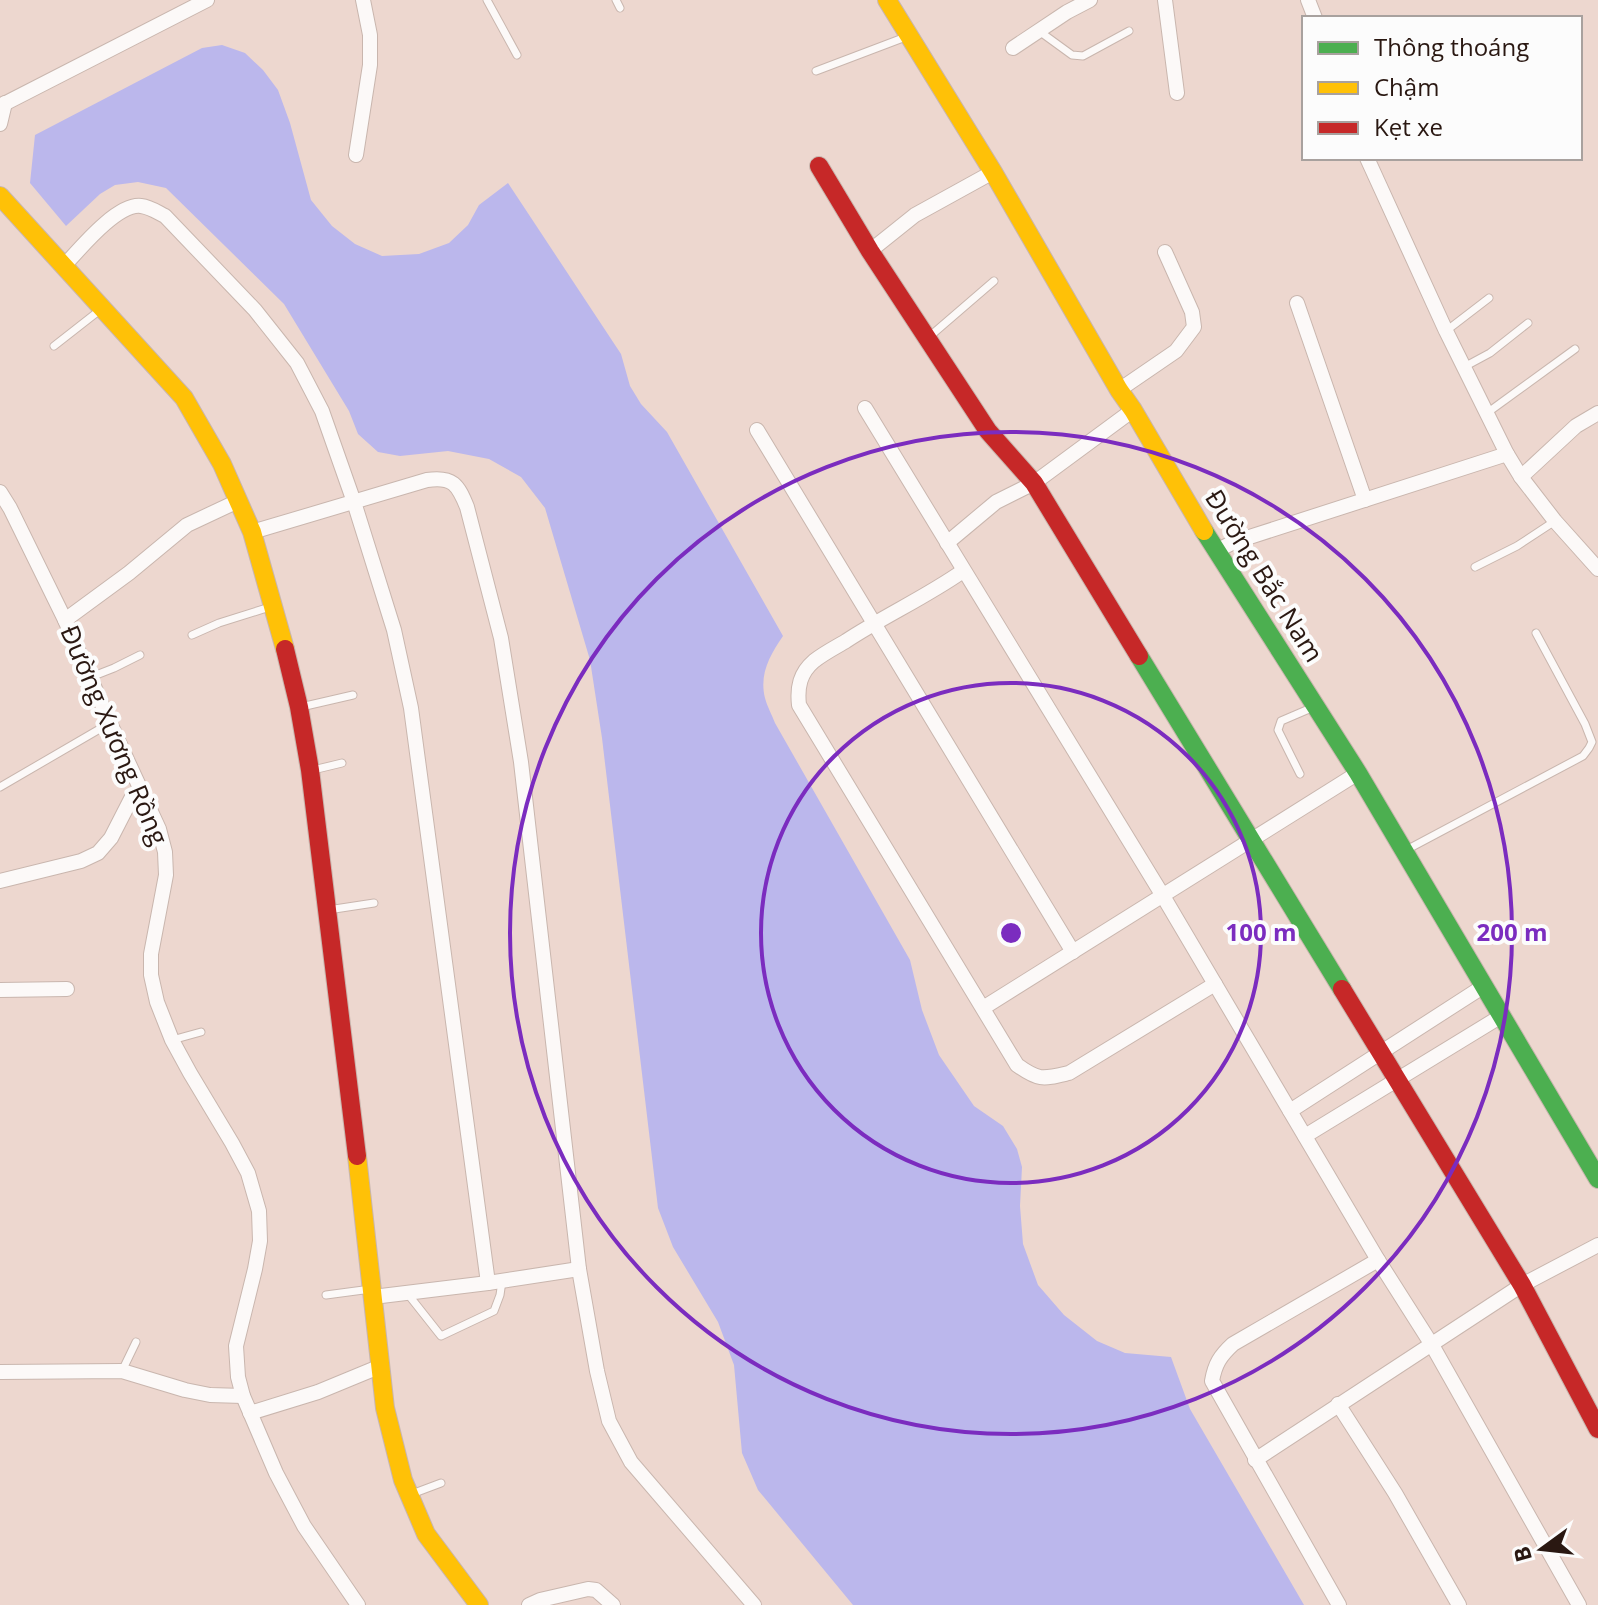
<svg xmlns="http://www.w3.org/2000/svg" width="1598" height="1605" font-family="'Open Sans',sans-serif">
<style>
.water{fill:#bbb7ec}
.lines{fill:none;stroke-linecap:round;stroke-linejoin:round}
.lane-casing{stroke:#c9b6ae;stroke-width:9}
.street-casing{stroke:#c9b6ae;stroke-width:16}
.fast-casing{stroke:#c9b6ae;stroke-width:20}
.slow-casing{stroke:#c9b6ae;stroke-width:20}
.jam-casing{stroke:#c9b6ae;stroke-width:20}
.lane{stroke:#fcf9f8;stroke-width:7}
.street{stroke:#fcf9f8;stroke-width:14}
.fast{stroke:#4caf50;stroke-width:18}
.slow{stroke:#ffc107;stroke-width:18}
.jam{stroke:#c62828;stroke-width:18}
.ring{fill:none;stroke:#7b2cbf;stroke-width:4}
.labels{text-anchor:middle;stroke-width:8;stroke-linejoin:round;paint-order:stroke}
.street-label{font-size:26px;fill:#2a1812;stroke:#fcfcfc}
.centre{fill:#7b2cbf;stroke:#fcfcfc;stroke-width:4}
.ring-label{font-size:24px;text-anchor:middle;font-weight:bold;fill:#7b2cbf;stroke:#fcfcfc;stroke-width:8;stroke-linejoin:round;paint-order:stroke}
</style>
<rect width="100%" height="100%" fill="#edd7cf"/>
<path class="water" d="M222 45 245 53 263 70 278 90 290 123 311 200 332 226 355 244 382 256 419 254 449 243 468 225 479 205 508 183 621 354 630 386 641 404 667 432 783 636C770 655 759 674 765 698 767 706 772 715 775 723L910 960 922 1010 939 1055 974 1106 1003 1126 1017 1149 1022 1167 1020 1206 1023 1244 1038 1285 1064 1315 1097 1341 1125 1353 1171 1357 1190 1409 1304 1605H853L758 1490 742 1453 734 1365 718 1322 673 1247 658 1208 602 738 590 660 545 508 521 477 489 459 448 451 400 456 378 452 358 434 349 411 284 304 166 188 138 182 115 185 100 194 66 226 30 183 35 135 202 48Z"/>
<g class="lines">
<g class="lane-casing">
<g id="lane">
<path d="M487 0 517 55"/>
<path d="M616 0 620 8"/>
<path d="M1039 31 1072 55 1083 56 1129 31"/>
<path d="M816 71 903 38"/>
<path d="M1446 331 1489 298"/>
<path d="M929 337 994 281"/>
<path d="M54 346 100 310"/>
<path d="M1464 367 1490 353 1528 323"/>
<path d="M1487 413 1575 349"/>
<path d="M1475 567 1517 546 1555 521"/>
<path d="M192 635 219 623 273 606"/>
<path d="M91 677 114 668 140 655"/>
<path d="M301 707 353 695"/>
<path d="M313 770 342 763"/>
<path d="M1300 774 1278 730 1281 721 1309 709"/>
<path d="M0 787 110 723"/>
<path d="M1410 848 1583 756 1589 748 1592 742 1585 724 1536 633"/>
<path d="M328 910 374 903"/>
<path d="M172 1040 201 1032"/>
<path d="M407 1293 441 1336 494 1311 500 1295 502 1281"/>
<path d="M326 1295 371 1289"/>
<path d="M122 1371 136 1342"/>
<path d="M409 1495 441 1483"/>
</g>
</g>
<g class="street-casing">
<g id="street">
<path d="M1165 0 1177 93"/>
<path d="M1308 0 1315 18"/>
<path d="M1013 48 1067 12 1090 0"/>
<path d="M0 106 207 0"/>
<path d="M0 124 5 103"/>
<path d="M356 155 370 65V35L363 0"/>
<path d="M1367 158 1446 331 1507 454 1521 477 1555 521 1598 569"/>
<path d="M870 251 915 215 993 172"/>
<path d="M63 267C79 250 117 203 141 206 150 207 157 212 165 216L255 310 297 363 322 411 354 502 394 630 411 708 488 1283"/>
<path d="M1297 303 1365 500"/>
<path d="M1119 390 1176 351 1194 327 1192 312 1165 252"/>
<path d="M865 408 1163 896 1378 1260 1432 1345 1579 1605"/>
<path d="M757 430 1073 952"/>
<path d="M1521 477 1576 426 1598 413"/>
<path d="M0 492 10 508 65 620 110 723 159 829 165 852 166 875 151 954V975L157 1002 172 1040 190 1073 232 1143 248 1173 259 1211 260 1241 255 1269 236 1346 238 1377 243 1396 276 1473 304 1526 358 1605"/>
<path d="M252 532 427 480C453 476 458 485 467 507L501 638 521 762 579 1269 597 1371 609 1421 631 1462 754 1605"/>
<path d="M947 543 996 502 1034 483 1133 410"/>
<path d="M1216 551 1234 542 1507 454"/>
<path d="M963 571C926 597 884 616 846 641 836 647 824 653 814 661 800 673 797 687 799 705L1017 1065C1039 1081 1043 1079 1069 1073L1215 984"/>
<path d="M65 620 129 573 187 525 238 501"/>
<path d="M0 881 81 861 98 853 111 838 131 799 141 790"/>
<path d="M0 990 67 989"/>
<path d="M983 1008 1358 773"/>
<path d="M1290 1111 1484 986"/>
<path d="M1305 1136 1503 1015"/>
<path d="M373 1297 488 1283 579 1269"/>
<path d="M0 1372 122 1371 185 1390 210 1395 243 1396"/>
<path d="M1338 1404 1395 1493 1459 1605"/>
<path d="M250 1413 318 1392 381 1366"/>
<path d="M1255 1460 1522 1285 1598 1245"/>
<path d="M529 1605 540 1600 588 1589 596 1590 613 1605"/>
<path d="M1339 1605 1212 1381C1215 1364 1220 1356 1233 1344L1378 1260"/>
</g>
</g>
<g class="fast-casing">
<g id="fast">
<path d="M1204 531 1358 773 1598 1179"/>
<path d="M1139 656 1342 989"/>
</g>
</g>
<g class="slow-casing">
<g id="slow">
<path d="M887 0 993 172 1119 390 1133 410 1204 531"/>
<path d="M0 196 184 398 222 464 252 532 285 649"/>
<path d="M357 1156 385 1408 403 1480 426 1534 479 1605"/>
</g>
</g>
<g class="jam-casing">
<g id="jam">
<path d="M819 166 870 251 988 431 1034 483 1139 656"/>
<path d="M285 649 299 707 310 770 357 1156"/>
<path d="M1342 989 1522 1285 1598 1429"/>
</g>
</g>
<use href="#lane" class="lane"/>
<use href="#street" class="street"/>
<use href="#fast" class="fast"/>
<use href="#slow" class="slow"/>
<use href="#jam" class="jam"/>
</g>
<g class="ring">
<circle cx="1011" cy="933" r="250"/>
<circle cx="1011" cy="933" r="501"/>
</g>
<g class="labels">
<g class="street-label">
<text transform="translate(1264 576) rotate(58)" y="9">Đường Bắc Nam</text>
<text transform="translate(114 735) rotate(67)" y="9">Đường Xương Rồng</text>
</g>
</g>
<circle cx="1011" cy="933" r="12" class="centre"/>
<g class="ring-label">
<text x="1261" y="941">100 m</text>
<text x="1512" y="941">200 m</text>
</g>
<rect x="1302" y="16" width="280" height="144" fill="#fcfcfc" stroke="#a8a19e" stroke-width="2"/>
<rect x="1318" y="42" width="40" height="12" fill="#4caf50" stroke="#a8a19e" stroke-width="2"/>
<text x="1374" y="56" font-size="24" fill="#2a1812">Thông thoáng</text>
<rect x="1318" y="82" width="40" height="12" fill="#ffc107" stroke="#a8a19e" stroke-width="2"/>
<text x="1374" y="96" font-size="24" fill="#2a1812">Chậm</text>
<rect x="1318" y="122" width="40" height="12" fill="#c62828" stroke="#a8a19e" stroke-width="2"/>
<text x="1374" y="136" font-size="24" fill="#2a1812">Kẹt xe</text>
<g transform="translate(1542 1549) rotate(255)" stroke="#fcfcfc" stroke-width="6" paint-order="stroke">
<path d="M0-6L14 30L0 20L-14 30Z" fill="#2a1812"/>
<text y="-12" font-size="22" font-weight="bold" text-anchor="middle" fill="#2a1812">B</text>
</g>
</svg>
